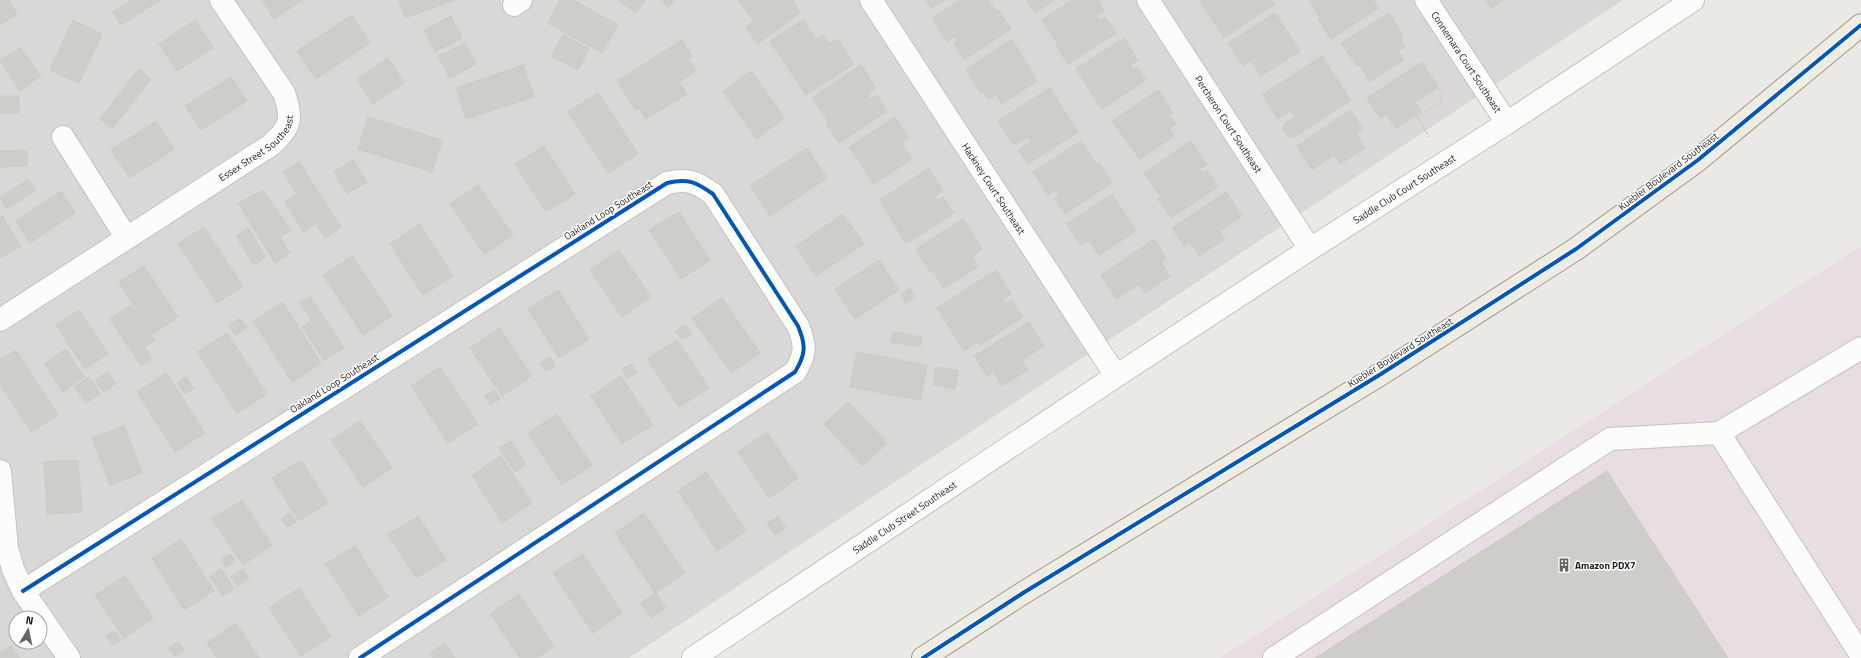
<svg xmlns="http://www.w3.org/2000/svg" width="1861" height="658" font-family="'Titillium Web',sans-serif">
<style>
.residential{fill:#d9d8d6;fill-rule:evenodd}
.industrial{fill:#e8dde3}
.building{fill:#cecdca;stroke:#cdcac6}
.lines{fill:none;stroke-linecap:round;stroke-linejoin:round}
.minor-casing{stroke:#c3c2c1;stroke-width:24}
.major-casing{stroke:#9f9883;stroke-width:24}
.path{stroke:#d5c8c5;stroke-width:2.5;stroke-dasharray:2 2;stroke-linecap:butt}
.minor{stroke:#fcfcfb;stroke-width:22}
.major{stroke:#efece4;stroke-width:22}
.cycleway-casing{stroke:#fff;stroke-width:6}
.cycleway{stroke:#0057b8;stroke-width:4}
.labels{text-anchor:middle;stroke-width:3;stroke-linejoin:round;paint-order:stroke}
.street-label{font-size:10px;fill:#1c1c1c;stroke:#fff}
.poi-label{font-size:10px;font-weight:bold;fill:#1c1c1c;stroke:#fff;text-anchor:start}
</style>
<rect width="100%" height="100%" fill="#eae9e5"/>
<path class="residential" d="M0 0H1623L629 658H0ZM16 618H40V642H16Z"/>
<path class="industrial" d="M1861 246V658H1220Z"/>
<g class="building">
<path d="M0 0H8L17 14 0 25Z"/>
<path d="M131 0H160L121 25 113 12Z"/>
<path d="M262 0H303L274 19Z"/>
<path d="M399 0H455L405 18Z"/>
<path d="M560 0H574L618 25 602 53 548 23Z"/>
<path d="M618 0H645L636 13Z"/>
<path d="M660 0H675L669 7Z"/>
<path d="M738 0H796L793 2 801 12 758 44 746 28 754 21Z"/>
<path d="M926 0H944L931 8Z"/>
<path d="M960 0H988L996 11 998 10 1011 29 964 60 954 44 958 41 955 36 947 42 932 18Z"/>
<path d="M1027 0H1055L1035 13Z"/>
<path d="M1072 0H1098L1104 11 1097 15 1100 21 1106 18 1116 33 1068 64 1056 46 1058 45 1042 20Z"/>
<path d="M1199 0H1272L1275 4 1224 38Z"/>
<path d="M1309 0H1373L1379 8 1331 39 1318 19 1320 18Z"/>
<path d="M1485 0H1503L1491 8Z"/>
<path d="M1275 13 1300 51 1261 76 1251 61 1243 66 1228 43Z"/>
<path d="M1389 13 1403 35 1400 38 1405 46 1398 51 1404 59 1370 82 1359 65 1357 66 1341 43Z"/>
<path d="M352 15 370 43 316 79 297 51Z"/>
<path d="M451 16 462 38 435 52 424 30Z"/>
<path d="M73 20 102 34 79 83 50 70Z"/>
<path d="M195 20 213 48 177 71 159 44Z"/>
<path d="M803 20 816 40 823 35 829 44 838 39 854 64 806 95 770 41Z"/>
<path d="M563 35 589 49 578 70 551 56Z"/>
<path d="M1124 38 1138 60 1130 65 1133 70 1137 67 1146 80 1102 109 1076 69Z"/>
<path d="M1012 39 1037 81 1002 104 996 95 989 99 983 91 981 93 966 70Z"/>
<path d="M682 40 692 56 688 58 696 71 679 82 687 94 646 119 639 108 635 109 617 81Z"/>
<path d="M465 43 476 64 450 78 438 56Z"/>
<path d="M20 47 41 76 20 91 0 61Z"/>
<path d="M1322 56 1351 100 1294 137H1289L1283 129 1285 123 1295 117 1291 110 1278 119 1262 95Z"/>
<path d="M388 58 404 83 373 104 357 79Z"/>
<path d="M1422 62 1438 87 1415 102 1421 112 1396 128 1386 114 1380 118 1367 98Z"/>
<path d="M523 65 534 97 466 119 456 88Z"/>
<path d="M861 65 876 88 867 94 870 99 877 95 887 111 839 143 826 123 828 121 812 98Z"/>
<path d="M139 69 151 79 112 129 100 119Z"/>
<path d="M751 71 785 118 757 139 723 92Z"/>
<path d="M231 77 247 101 201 130 185 106Z"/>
<path d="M1050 88 1078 132 1028 164 1018 150 1031 142 1027 137 1014 145 998 121Z"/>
<path d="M1158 90 1173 113 1170 115 1176 124 1169 128 1174 136 1140 159 1112 121Z"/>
<path d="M598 93 638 154 608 173 568 112Z"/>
<rect x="0" y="96" width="19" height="17"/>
<path d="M1350 110 1363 129 1356 134 1365 148 1340 164 1334 155 1312 170 1297 146Z"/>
<path d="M368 117 442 140 432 172 358 149Z"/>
<path d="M895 117 909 138 901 143 912 159 874 184 849 147Z"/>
<path d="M156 121 174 149 130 178 111 150Z"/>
<path d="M1081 141 1097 165 1099 163 1112 183 1065 214 1055 199 1059 195 1056 190 1048 195 1033 172Z"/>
<path d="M1191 141 1207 165 1199 169 1202 173 1207 170 1218 187 1171 218 1158 199 1161 197 1144 173Z"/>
<path d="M544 146 575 194 546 212 515 164Z"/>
<path d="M807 148 827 178 770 216 750 186Z"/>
<path d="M27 150V166L0 167V151Z"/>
<path d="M353 160 367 182 347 194 334 172Z"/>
<path d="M299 162 341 227 325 238 316 223 304 232 285 202 297 194 283 172Z"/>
<path d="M929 168 943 191 935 196 938 200 943 197 954 213 906 244 880 200Z"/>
<path d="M28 179 36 190 7 209 0 198Z"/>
<path d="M478 185 513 235 484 254 450 204Z"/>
<path d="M263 190 291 231 280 237 290 253 275 263 238 203Z"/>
<path d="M61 191 75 213 30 243 16 221Z"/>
<path d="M1226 192 1242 216 1220 231 1225 239 1199 256 1190 242 1184 246 1172 228Z"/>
<path d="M1112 194 1136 231 1099 255 1089 240 1081 245 1067 224Z"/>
<path d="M679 212 710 260 681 279 649 230Z"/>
<path d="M843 214 864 244 816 276 796 246Z"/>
<path d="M2 216 21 246 1 258 0 218Z"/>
<path d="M963 219 982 249 972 256 978 267 944 288 933 271 931 273 916 249Z"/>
<path d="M420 224 453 276 423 295 390 244Z"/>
<path d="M204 227 243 286 217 303 178 244Z"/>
<path d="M248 228 266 257 254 265 236 236Z"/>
<path d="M1154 239 1166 258 1161 262 1170 276 1145 293 1138 284 1117 299 1101 275Z"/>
<path d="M619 250 651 297 622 317 590 270Z"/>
<path d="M352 256 392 316 363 335 323 275Z"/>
<path d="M879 260 899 290 855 319 835 289Z"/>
<path d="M144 266 178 317 153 334 119 282Z"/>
<path d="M996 270 1011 294 1002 299 1005 304 1011 300 1023 317 980 345 977 342 964 351 937 308Z"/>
<path d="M910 288 915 297 906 303 900 295Z"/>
<path d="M558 290 589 339 559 358 528 309Z"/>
<path d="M310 297 322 314 312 321 300 303Z"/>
<path d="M722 298 760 353 731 373 692 318Z"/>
<path d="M283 302 321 363 292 382 253 321Z"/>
<path d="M132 305 155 340 133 354 110 319Z"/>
<path d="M79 310 108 354 85 369 56 325Z"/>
<path d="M322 314 344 348 324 360 302 327Z"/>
<path d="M240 318 247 328 236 335 229 325Z"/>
<path d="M1029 322 1044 346 1022 360 1028 370 1002 386 993 372 987 376 974 356Z"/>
<path d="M685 324 692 334 682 340 676 331Z"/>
<path d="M500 328 532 376 502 396 470 348Z"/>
<path d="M893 332 922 337 920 347 891 342Z"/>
<path d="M227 333 267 394 237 413 197 352Z"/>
<path d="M677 340 709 388 679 407 647 359Z"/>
<path d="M145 348 152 358 141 366 134 355Z"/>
<path d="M66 349 84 377 63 392 44 364Z"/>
<path d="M16 350 58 415 31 432 0 384V360Z"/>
<path d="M857 352 927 365 920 400 850 387Z"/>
<path d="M550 357 555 366 546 372 540 363Z"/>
<path d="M631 364 637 373 627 378 622 369Z"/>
<path d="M440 367 478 424 448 443 411 386Z"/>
<path d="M936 367 958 371 955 389 933 385Z"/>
<path d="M107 372 116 384 104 392 95 381Z"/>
<path d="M166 373 205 433 175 452 137 392Z"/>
<path d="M621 376 653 425 622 444 591 396Z"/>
<path d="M89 377 100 394 86 403 75 387Z"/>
<path d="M186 377 194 388 185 394 177 382Z"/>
<path d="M494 390 500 399 490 405 485 396Z"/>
<path d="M848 402 887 443 863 466 824 424Z"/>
<path d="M557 414 592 465 562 485 528 433Z"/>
<path d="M360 421 392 468 363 487 331 440Z"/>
<path d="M124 426 142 473 110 485 92 438Z"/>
<path d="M767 432 798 478 769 498 738 452Z"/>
<path d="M511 441 526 464 515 472 499 448Z"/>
<path d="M501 456 532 503 502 523 472 475Z"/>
<path d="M78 460 82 512 47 514 44 462Z"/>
<path d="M301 460 328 503 299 521 272 478Z"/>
<path d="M1607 471 1728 658H1315Z"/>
<path d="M706 472 746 531 717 551 678 491Z"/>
<path d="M242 500 272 545 243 565 212 519Z"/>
<path d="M290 513 296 522 287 527 281 518Z"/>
<path d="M644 513 685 573 655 593 615 533Z"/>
<path d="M418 516 446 560 416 578 388 535Z"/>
<path d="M778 516 786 528 775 535 767 523Z"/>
<path d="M181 539 214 591 184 610 152 558Z"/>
<path d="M355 546 388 597 359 616 325 564Z"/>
<path d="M230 554 235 561 226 567 222 559Z"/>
<path d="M583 554 622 613 593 633 553 573Z"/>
<path d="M221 569 234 588 223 596 210 577Z"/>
<path d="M243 569 249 578 238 586 231 577Z"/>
<path d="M125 576 153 618 124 638 95 595Z"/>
<path d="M299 588 331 636 301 656 269 608Z"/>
<path d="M656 593 666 608 651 618 641 603Z"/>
<path d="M519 594 554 646 537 658H520L490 614Z"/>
<path d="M236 623 259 658H217L207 643Z"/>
<path d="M115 631 121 640 112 645 106 636Z"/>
<path d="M178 642 184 650 175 656 169 648Z"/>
<path d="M445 643 455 658H433L430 653Z"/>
<path d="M11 646 20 658H0V653Z"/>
</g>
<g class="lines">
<g class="minor-casing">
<g id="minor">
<path id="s1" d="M871 0 1116 376"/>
<path id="s2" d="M1148 0 1310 249"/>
<path id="s3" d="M1426 0 1507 123"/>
<path d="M514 5 521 0"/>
<path d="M63 137 126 237"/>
<path id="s4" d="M0 320 271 145C291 127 293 119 284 93L221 0"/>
<path d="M1719 433 1861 655"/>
<path d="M0 471 7 548 13 569 23 591 69 658"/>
<path d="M23 591 667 183C688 178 696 182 713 194L798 326C806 345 806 354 795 372L360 658"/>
<path id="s5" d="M693 658 1116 376 1310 249 1507 123 1693 0"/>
<path d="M1274 658 1610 439 1719 433 1861 348"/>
</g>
</g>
<g class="major-casing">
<path id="major" d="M923 658 1023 593 1381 374 1576 249 1698 160 1861 25"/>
</g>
<g class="path">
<path d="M1416 115 1429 137"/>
<path d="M1417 117 1441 102 1442 93 1438 87"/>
</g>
<use href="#minor" class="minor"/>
<use href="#major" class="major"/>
<g class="cycleway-casing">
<g id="cycleway">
<path d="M23 591 667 183C688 178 696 182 713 194L798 326C806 345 806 354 795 372L360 658"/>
<path d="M923 658 1023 593 1381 374 1576 249 1698 160 1861 25"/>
</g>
</g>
<use href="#cycleway" class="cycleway"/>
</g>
<defs>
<g id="building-bare" transform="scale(1.08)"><path d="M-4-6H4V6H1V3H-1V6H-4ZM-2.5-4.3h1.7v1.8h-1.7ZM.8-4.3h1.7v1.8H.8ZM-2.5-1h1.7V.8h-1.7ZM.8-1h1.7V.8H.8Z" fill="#646462" stroke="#fff" stroke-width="2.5" paint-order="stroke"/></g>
</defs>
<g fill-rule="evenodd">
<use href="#building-bare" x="1564" y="565"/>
</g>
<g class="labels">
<g class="street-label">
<text dy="4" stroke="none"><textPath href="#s3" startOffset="74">Connemara Court Southeast</textPath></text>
<text dy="4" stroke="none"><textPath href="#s2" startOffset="148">Percheron Court Southeast</textPath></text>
<text dy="4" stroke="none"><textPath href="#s4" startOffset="310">Essex Street Southeast</textPath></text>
<text transform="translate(1668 171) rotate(-37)" y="4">Kuebler Boulevard Southeast</text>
<text dy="4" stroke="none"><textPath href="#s1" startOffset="225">Hackney Court Southeast</textPath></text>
<text dy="4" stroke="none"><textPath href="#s5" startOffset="852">Saddle Club Court Southeast</textPath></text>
<text transform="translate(608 210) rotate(-32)" y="4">Oakland Loop Southeast</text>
<text transform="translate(1400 352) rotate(-32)" y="4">Kuebler Boulevard Southeast</text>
<text transform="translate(334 383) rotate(-32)" y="4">Oakland Loop Southeast</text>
<text dy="4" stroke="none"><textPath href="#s5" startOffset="254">Saddle Club Street Southeast</textPath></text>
</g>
<g class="poi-label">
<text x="1575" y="569">Amazon PDX7</text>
</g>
</g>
<g transform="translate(28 630) rotate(9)"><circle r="19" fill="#ffffff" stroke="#a4a4a4"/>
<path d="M0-3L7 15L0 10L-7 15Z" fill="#646462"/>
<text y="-6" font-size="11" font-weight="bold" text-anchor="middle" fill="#1c1c1c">N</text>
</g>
</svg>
